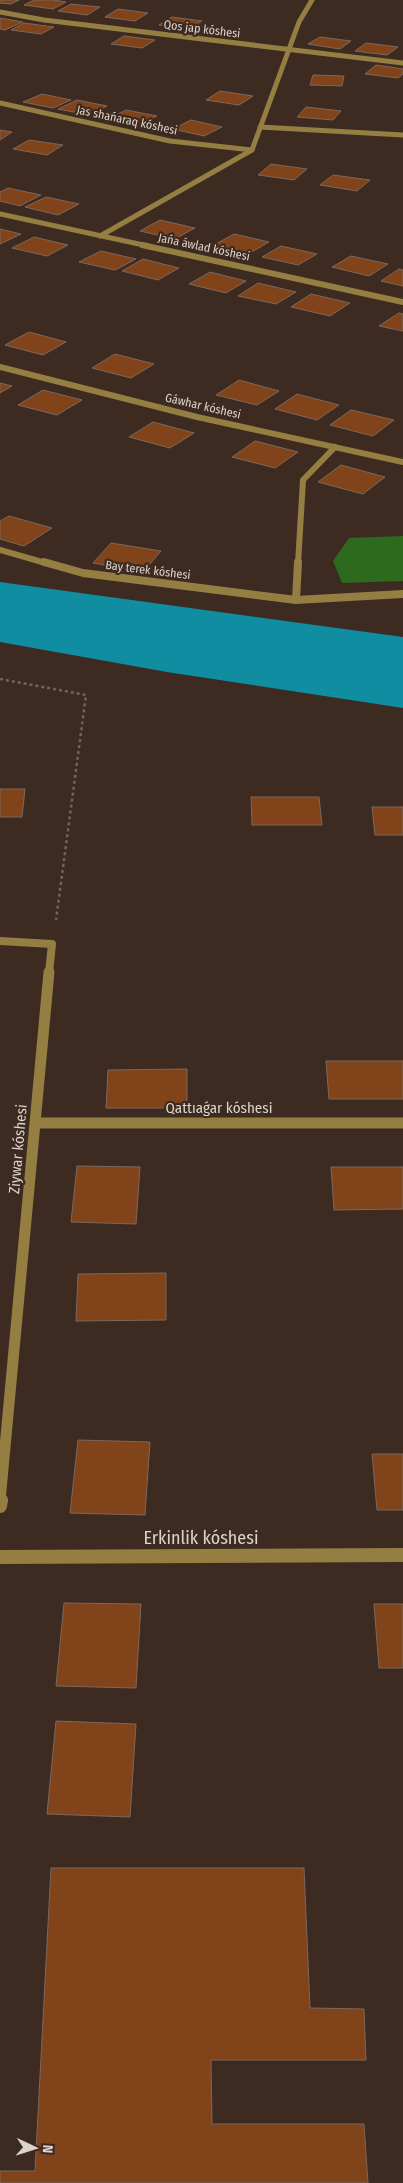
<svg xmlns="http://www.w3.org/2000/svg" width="403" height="2183" font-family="'Fira Sans Condensed',sans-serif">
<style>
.forest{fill:#2d6a1d}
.water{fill:#118da2}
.building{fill:#814319;stroke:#7c685d}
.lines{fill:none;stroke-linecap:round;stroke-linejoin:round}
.path{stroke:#73635a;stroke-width:2.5;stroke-dasharray:3 3;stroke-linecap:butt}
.lane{stroke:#947e42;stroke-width:8}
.street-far4{stroke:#947e42;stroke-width:5}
.street-far3{stroke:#947e42;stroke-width:6}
.street-far2{stroke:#947e42;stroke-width:8}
.street-far1{stroke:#947e42;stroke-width:11}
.street{stroke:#947e42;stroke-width:14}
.labels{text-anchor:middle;stroke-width:4.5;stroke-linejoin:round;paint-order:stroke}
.far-street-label{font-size:12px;fill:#ded3cc;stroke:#3d2b21}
.street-label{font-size:15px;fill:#ded3cc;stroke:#3d2b21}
.near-street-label{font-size:18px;fill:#ded3cc;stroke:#3d2b21}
</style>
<rect width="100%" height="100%" fill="#3d2b21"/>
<path class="forest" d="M403 536V581L342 583 333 561 349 538Z"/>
<path class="water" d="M0 582 403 637V708L167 672 0 642Z"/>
<g class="building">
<path d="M0 0H19L11 4 0 3Z"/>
<path d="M34 0H54L66 2 53 9 24 5Z"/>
<path d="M71 4 100 7 87 15 58 11Z"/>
<path d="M118 9 148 13 135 21 105 17Z"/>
<path d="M172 17 202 21 190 28 159 25Z"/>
<path d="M0 18 23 22 5 30 0 29Z"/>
<path d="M24 23 54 27 41 34 11 30Z"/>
<path d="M124 36 155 40 142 48 111 44Z"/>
<path d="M320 37 351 41 340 49 308 44Z"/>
<path d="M366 43 398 47 387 55 355 51Z"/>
<path d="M376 65 403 69V74L398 78 365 74Z"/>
<path d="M313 75 344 76 342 86 310 85Z"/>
<path d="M220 91 253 96 239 105 206 100Z"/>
<path d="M42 94 71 100 53 108 23 102Z"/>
<path d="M77 100 107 106 89 115 58 109Z"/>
<path d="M306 107 341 111 333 120 297 117Z"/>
<path d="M126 110 157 116 139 125 108 119Z"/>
<path d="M191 120 222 127 204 136 173 129Z"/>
<path d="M0 130 12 132 0 140Z"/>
<path d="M29 140 63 145 47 155 13 149Z"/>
<path d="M271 164 307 169 294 180 258 175Z"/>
<path d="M333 175 370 180 357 191 320 185Z"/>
<path d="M8 188 41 195 20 206 0 201V192Z"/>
<path d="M46 197 79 204 58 215 25 207Z"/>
<path d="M160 220 195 228 175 239 140 231Z"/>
<path d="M0 229 21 234 0 244Z"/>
<path d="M234 234 269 242 250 253 214 245Z"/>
<path d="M34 237 68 245 47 256 12 248Z"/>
<path d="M281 246 317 254 298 265 262 257Z"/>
<path d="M101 251 136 259 115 270 79 262Z"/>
<path d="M351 256 388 264 369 276 332 267Z"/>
<path d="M143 259 179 268 158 280 122 271Z"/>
<path d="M399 269 403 270V286L381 281Z"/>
<path d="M210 272 246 281 226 293 189 284Z"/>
<path d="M258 283 296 292 276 304 238 296Z"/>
<path d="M311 294 350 303 330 316 291 307Z"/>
<path d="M399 313 403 314V331L379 326Z"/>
<path d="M29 332 66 342 43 355 5 345Z"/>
<path d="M115 354 154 364 131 378 92 368Z"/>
<path d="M239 380 279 391 257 405 216 395Z"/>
<path d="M0 383 12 386 0 393Z"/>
<path d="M43 390 82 400 57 415 18 405Z"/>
<path d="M297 394 339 405 317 420 275 409Z"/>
<path d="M351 410 394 420 373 436 330 425Z"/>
<path d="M153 422 194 433 170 448 129 437Z"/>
<path d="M255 441 298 452 275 468 232 457Z"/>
<path d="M341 465 385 477 363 494 318 482Z"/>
<path d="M9 516 52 528 24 546 0 539V521Z"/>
<path d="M111 543 161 551 143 572 93 563Z"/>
<path d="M0 789H25L22 817H0Z"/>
<path d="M251 797H319L322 825H252Z"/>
<path d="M372 807H403V835H375Z"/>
<path d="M326 1061H403V1099H329Z"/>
<path d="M187 1069V1108H106L108 1070Z"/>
<path d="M77 1166 140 1167 136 1224 71 1222Z"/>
<path d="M331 1167H403V1209L334 1210Z"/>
<path d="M166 1273V1320L76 1321 78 1274Z"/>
<path d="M78 1440 150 1442 145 1515 70 1513Z"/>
<path d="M372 1454H403V1510H377Z"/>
<path d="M64 1603 141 1604 136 1688 56 1686Z"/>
<path d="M374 1604H403V1668H379Z"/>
<path d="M56 1721 136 1724 130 1817 47 1814Z"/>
<path d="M51 1868H304L310 2008 364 2009 366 2060H211L212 2124H364L368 2183H0V2171H35Z"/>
</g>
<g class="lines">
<path class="path" d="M0 679 86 695 56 920"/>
<path class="lane" d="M296 600 403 594"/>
<g class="street-far4">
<path d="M0 12 44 20 403 63"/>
<path d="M0 103 170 141 252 150"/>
<path d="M260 127 403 135"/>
<path d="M0 214 148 246"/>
<path d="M100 236 252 150 299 22 312 0"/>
</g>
<g class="street-far3">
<path d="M142 245 403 302"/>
<path d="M0 367 197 417 403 462"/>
<path d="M0 550 49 564"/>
<path d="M298 564 303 480 335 447"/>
</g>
<g class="street-far2">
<path d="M44 562 83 573 296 600 298 562"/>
<path d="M0 941 52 944 49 973"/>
</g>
<g class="street-far1">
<path d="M36 1123H403"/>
<path d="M0 1501 49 972"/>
</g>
<g class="street">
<path d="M0 1506 1 1500"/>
<path d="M0 1557 403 1555"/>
</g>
</g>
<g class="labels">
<g class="far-street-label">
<text transform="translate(202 29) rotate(7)" y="4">Qos jap kóshesi</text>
<text transform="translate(127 120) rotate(12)" y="4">Jas shańaraq kóshesi</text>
<text transform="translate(204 247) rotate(12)" y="4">Jańa áwlad kóshesi</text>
<text transform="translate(203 406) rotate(13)" y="4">Gáwhar kóshesi</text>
<text transform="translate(148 570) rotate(7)" y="4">Bay terek kóshesi</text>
</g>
<g class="street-label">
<text x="219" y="1113">Qattıaǵar kóshesi</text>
<text transform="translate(18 1149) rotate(-85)" y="5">Ziywar kóshesi</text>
</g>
<g class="near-street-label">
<text x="201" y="1544">Erkinlik kóshesi</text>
</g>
</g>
<g transform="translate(35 2148) rotate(94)" stroke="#3d2b21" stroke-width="4" paint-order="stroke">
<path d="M0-4L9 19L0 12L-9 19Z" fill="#ded3cc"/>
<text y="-8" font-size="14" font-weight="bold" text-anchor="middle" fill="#ded3cc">N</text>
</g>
</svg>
